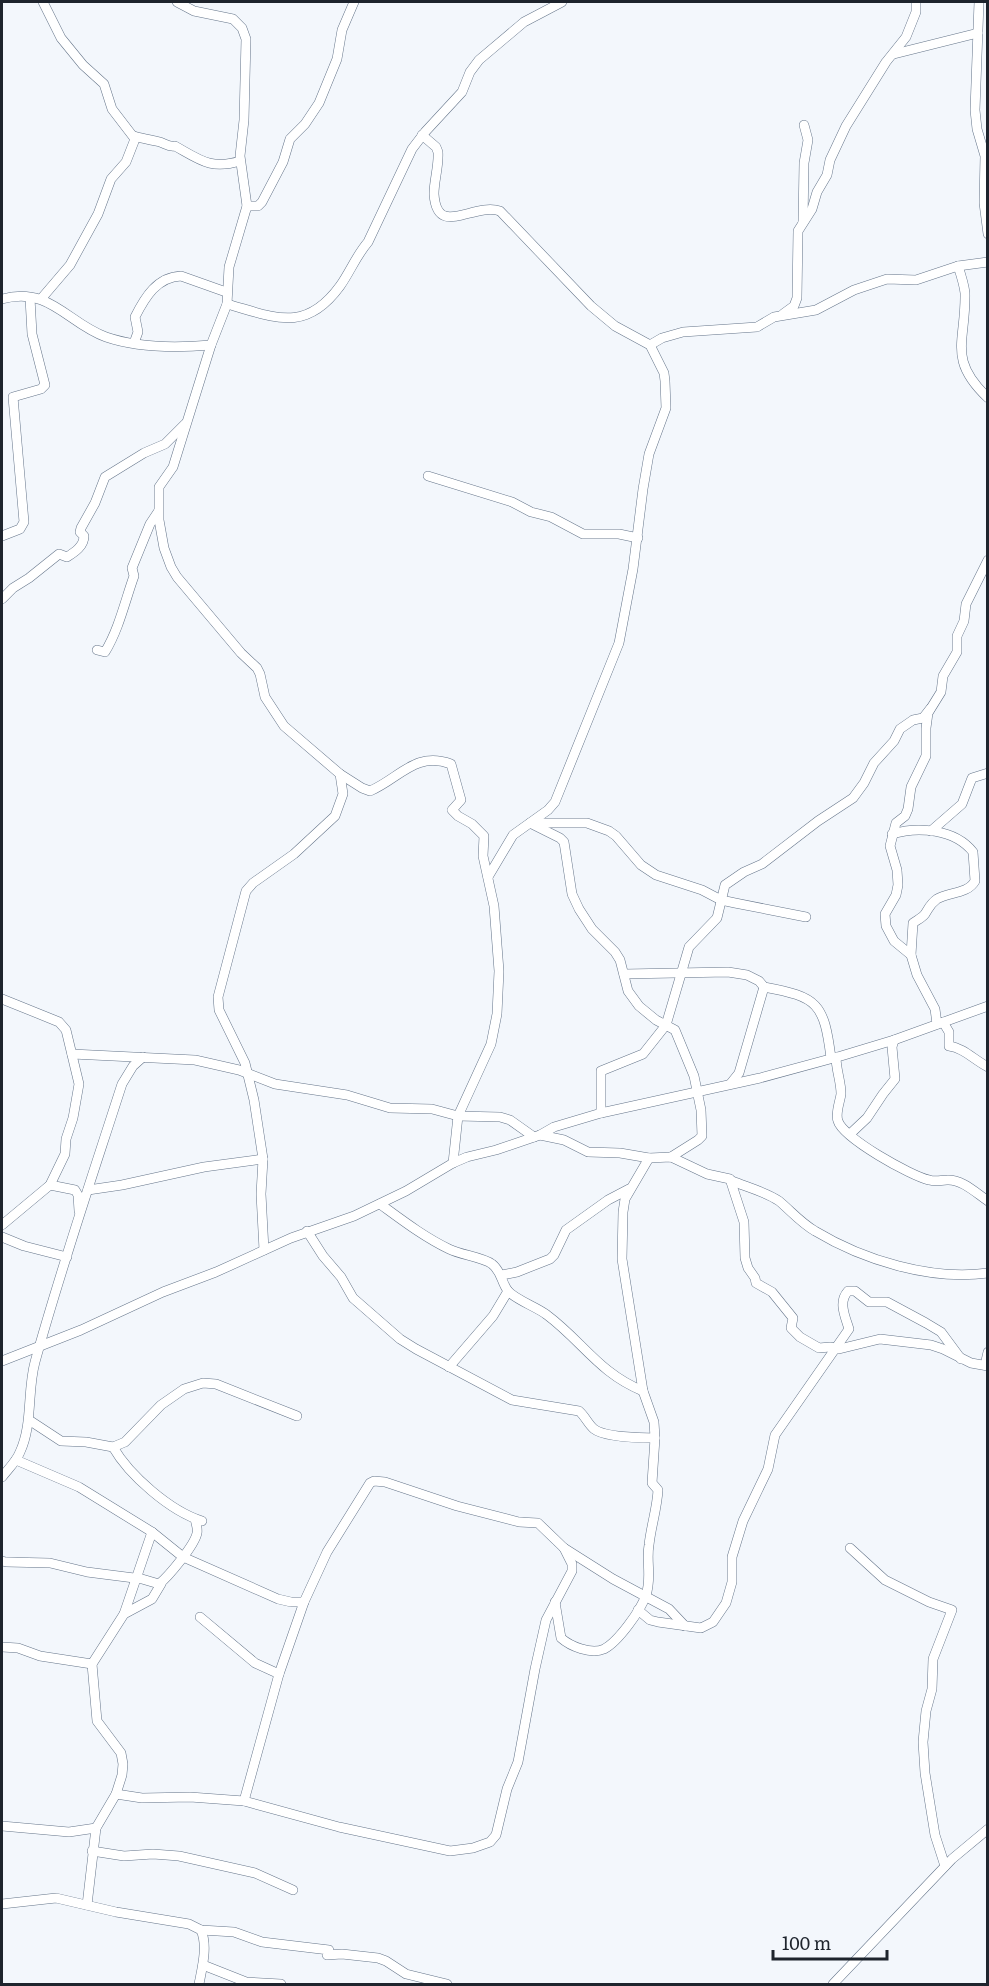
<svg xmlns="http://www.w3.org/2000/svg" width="989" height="1986" font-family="Literata,serif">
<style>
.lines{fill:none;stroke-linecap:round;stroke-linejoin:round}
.street-casing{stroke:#65758a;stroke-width:10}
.street{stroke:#fff;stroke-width:9}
</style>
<rect width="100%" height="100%" fill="#f3f7fc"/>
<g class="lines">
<g class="street-casing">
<g id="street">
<path d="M177 2 194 11 233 19 242 28 246 39 244 120 240 156 247 206 229 267 227 304 211 345 173 467 159 487V520L164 548 171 567 177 577 241 653 257 668 260 674 265 697 284 726 340 774 362 788 370 791C400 778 415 751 451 764L461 800 452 810 458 816 472 824 484 836 483 856 494 906 499 971 497 1014 491 1044 458 1116 453 1163"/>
<path d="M979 2 975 110 977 129 985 156 984 203 988 234"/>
<path d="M894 54 978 33"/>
<path d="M422 135 436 147 438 152C439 166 434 180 434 194 437 239 473 202 500 211L591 306 615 326 650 345 664 373 665 381 666 408 649 454 643 489 633 569 619 643 555 802 548 810 513 835 488 877"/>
<path d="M134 136C143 139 152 140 160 142 166 144 168 147 175 146 200 160 211 170 240 161"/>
<path d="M247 206H258L262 202 283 162 290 139 305 124 319 103 337 59 342 30 354 2"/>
<path d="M803 222 804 163 808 140 804 125"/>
<path d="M958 266C961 275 964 284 965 293 966 342 947 359 988 398"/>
<path d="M2 299C50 286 67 323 106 337 138 348 177 348 211 345"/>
<path d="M41 299 70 265 98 214 111 179 126 162 135 139 112 109 104 84 83 65 61 38 43 2"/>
<path d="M227 304C274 317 305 334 340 286 350 272 356 256 368 242L412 149 425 132 462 92 470 72 479 60 524 22 562 2"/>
<path d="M783 314 794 306 797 298 798 231 812 209 817 192 827 175 830 160 846 126 886 62 906 37 916 12V2"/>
<path d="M134 343 138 332 135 317C145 297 157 277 181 276L226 292"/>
<path d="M650 345 662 338 683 332 757 327 774 317 816 310 854 290 887 279 916 280 958 266 988 262"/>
<path d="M428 476 512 502 531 512 551 517 583 534H619L638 538"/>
<path d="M2 536 20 529 24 522 13 397 41 389 45 385 32 334 30 298"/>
<path d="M2 599 13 588 29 578 59 554 67 557C75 552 84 546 84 536L80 532 81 528 95 503 105 477 144 453 165 444 185 424"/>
<path d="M97 650 105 652C119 629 125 601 134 576L132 568 150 524 158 512"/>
<path d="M530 823 560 838 564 842 572 894 579 909 592 929 615 952 620 960 628 991 639 1006 656 1020 675 1030 694 1076 701 1110 702 1136 698 1140 671 1157"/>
<path d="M532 823H587L609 831 616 836 641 865 656 875 702 890 721 900 735 903 806 917"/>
<path d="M931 831 962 804 972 778 988 773"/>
<path d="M892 834C918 826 955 829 973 852L975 881C968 894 948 892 937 899 930 904 929 908 925 914 922 918 917 920 913 923L911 955"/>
<path d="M624 974 728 972 747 975 759 981 764 987C818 997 824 1003 831 1058"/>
<path d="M2 999 59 1022 66 1030 79 1084 73 1118 66 1139 65 1154 50 1185 2 1225"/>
<path d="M943 1022 949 1032V1046C964 1048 974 1060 988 1067"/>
<path d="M937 1024 935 1009 917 975 911 955 894 941 886 926 885 914 896 895 898 885 897 870 890 846 896 823 905 816 908 809 911 787 926 756V728L928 713 941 692 943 676 957 652V636L964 621 966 604 988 560"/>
<path d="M72 1054 195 1060 239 1070 275 1084 347 1095 390 1108 432 1109 458 1116 500 1117 510 1120 534 1137"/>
<path d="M836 1057C836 1070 841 1081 841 1094 840 1102 835 1113 838 1121 843 1138 911 1176 929 1180 936 1182 941 1180 947 1180 962 1179 976 1193 988 1201"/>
<path d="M731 1083 739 1073 764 987"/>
<path d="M601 1113V1071L643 1054 666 1025 689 947 717 918 725 885 744 872 762 864 818 821 853 798 864 783 874 763 894 741 900 729 913 720 923 718 930 709"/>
<path d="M850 1134 867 1118 883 1094 895 1079 892 1047 894 1040"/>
<path d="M540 1135 564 1140 588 1152 620 1153 649 1158 671 1157 707 1174 730 1179 744 1222 745 1258 748 1268 755 1278 756 1283 772 1292 793 1318 791 1328 800 1337 819 1348 830 1347 839 1349 880 1339 931 1345 943 1349 971 1363 988 1366"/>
<path d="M732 1181C747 1187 766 1192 779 1201 791 1211 801 1223 815 1231 863 1260 931 1281 988 1273"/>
<path d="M50 1185 75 1190 78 1195 79 1211"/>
<path d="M88 1190 122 1185 204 1167 263 1159"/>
<path d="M380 1204C402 1220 424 1237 449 1249 461 1255 482 1257 492 1264 502 1272 501 1282 508 1291 516 1300 537 1307 547 1315 583 1342 599 1373 643 1391"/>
<path d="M307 1231 323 1256 341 1277 353 1298 400 1339 416 1349 512 1400 579 1411C585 1416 588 1424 594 1429 604 1437 641 1438 655 1438"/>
<path d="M2 1237 24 1246 67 1257"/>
<path d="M264 1250 261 1194 263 1159 254 1100 245 1063 219 1010 218 997 246 891 253 883 294 854 335 816 343 794 340 774"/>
<path d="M502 1275 517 1272 550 1259 554 1255 566 1230 608 1200 629 1189"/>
<path d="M2 1361 81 1330 163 1292 216 1272 291 1238 354 1216 406 1191 453 1163 467 1157 496 1150 540 1135 554 1127 601 1113 760 1078 841 1056 894 1040 988 1006"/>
<path d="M985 1365 988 1352"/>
<path d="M449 1367 493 1316 508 1291"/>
<path d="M29 1420 61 1441 86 1442 113 1447 125 1442 161 1405 184 1389 203 1383 216 1384 297 1416"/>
<path d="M113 1447C129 1475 170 1511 202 1521"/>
<path d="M16 1460 79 1487 152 1532 183 1557 278 1599 291 1602H304"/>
<path d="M2 1477C8 1469 16 1462 20 1452 33 1424 27 1391 35 1362 61 1268 92 1177 122 1084L133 1066 143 1057"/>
<path d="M850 1548 885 1580 929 1602 952 1610 933 1659 932 1689 926 1711 923 1742 925 1773 935 1835 945 1866"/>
<path d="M2 1561 6 1562 50 1563 87 1572 142 1579 159 1584C168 1577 195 1545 197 1533 198 1529 196 1523 195 1519"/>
<path d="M555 1602 561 1638C570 1646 591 1655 604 1649 618 1642 641 1610 646 1595 652 1578 646 1561 649 1545 651 1526 657 1509 658 1490L652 1483 655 1438 654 1422 643 1391 622 1259 623 1212 625 1199 649 1158"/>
<path d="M638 1610 650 1620 658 1622 701 1628 713 1622 726 1603 732 1582V1557L743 1521 768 1469 775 1435 849 1329C845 1316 838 1302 848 1291H855L869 1302H887L926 1323 941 1332 961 1359"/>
<path d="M124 1614 152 1599 161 1584"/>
<path d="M200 1617 255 1663 279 1674"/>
<path d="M2 1647 18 1648 40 1656 92 1664"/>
<path d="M116 1794 142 1798 190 1797 244 1801 339 1827 450 1851 473 1848 490 1842 496 1835 507 1789 518 1762 535 1669 546 1620 572 1571V1564L564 1548"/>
<path d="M244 1801 279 1674 304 1602 327 1552 370 1483 374 1481 385 1482 457 1506 519 1522 538 1523 564 1548 613 1579 669 1609 685 1626"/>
<path d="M2 1826 69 1832 96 1828"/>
<path d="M92 1851 124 1856 153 1854 179 1856 255 1873 293 1890"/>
<path d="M2 1904 56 1898 116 1912 189 1924 201 1930 234 1932 262 1942 329 1950 327 1955 342 1954 378 1958 386 1961 406 1974 447 1984"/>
<path d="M87 1905 96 1828 116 1794 122 1775 123 1764 121 1753 97 1721 92 1664 124 1614 152 1532"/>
<path d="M203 1965 246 1982 281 1984"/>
<path d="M199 1984C202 1968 208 1946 201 1930"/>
<path d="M833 1984 952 1859 988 1829"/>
</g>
</g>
<use href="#street" class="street"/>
</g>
<rect width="989" height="1986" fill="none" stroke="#1e242d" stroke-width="6"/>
<path d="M773 1950v9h114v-9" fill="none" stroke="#1e242d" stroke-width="3"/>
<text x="782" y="1950" font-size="18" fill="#1e242d" stroke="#f3f7fc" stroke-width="4.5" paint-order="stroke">100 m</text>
</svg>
